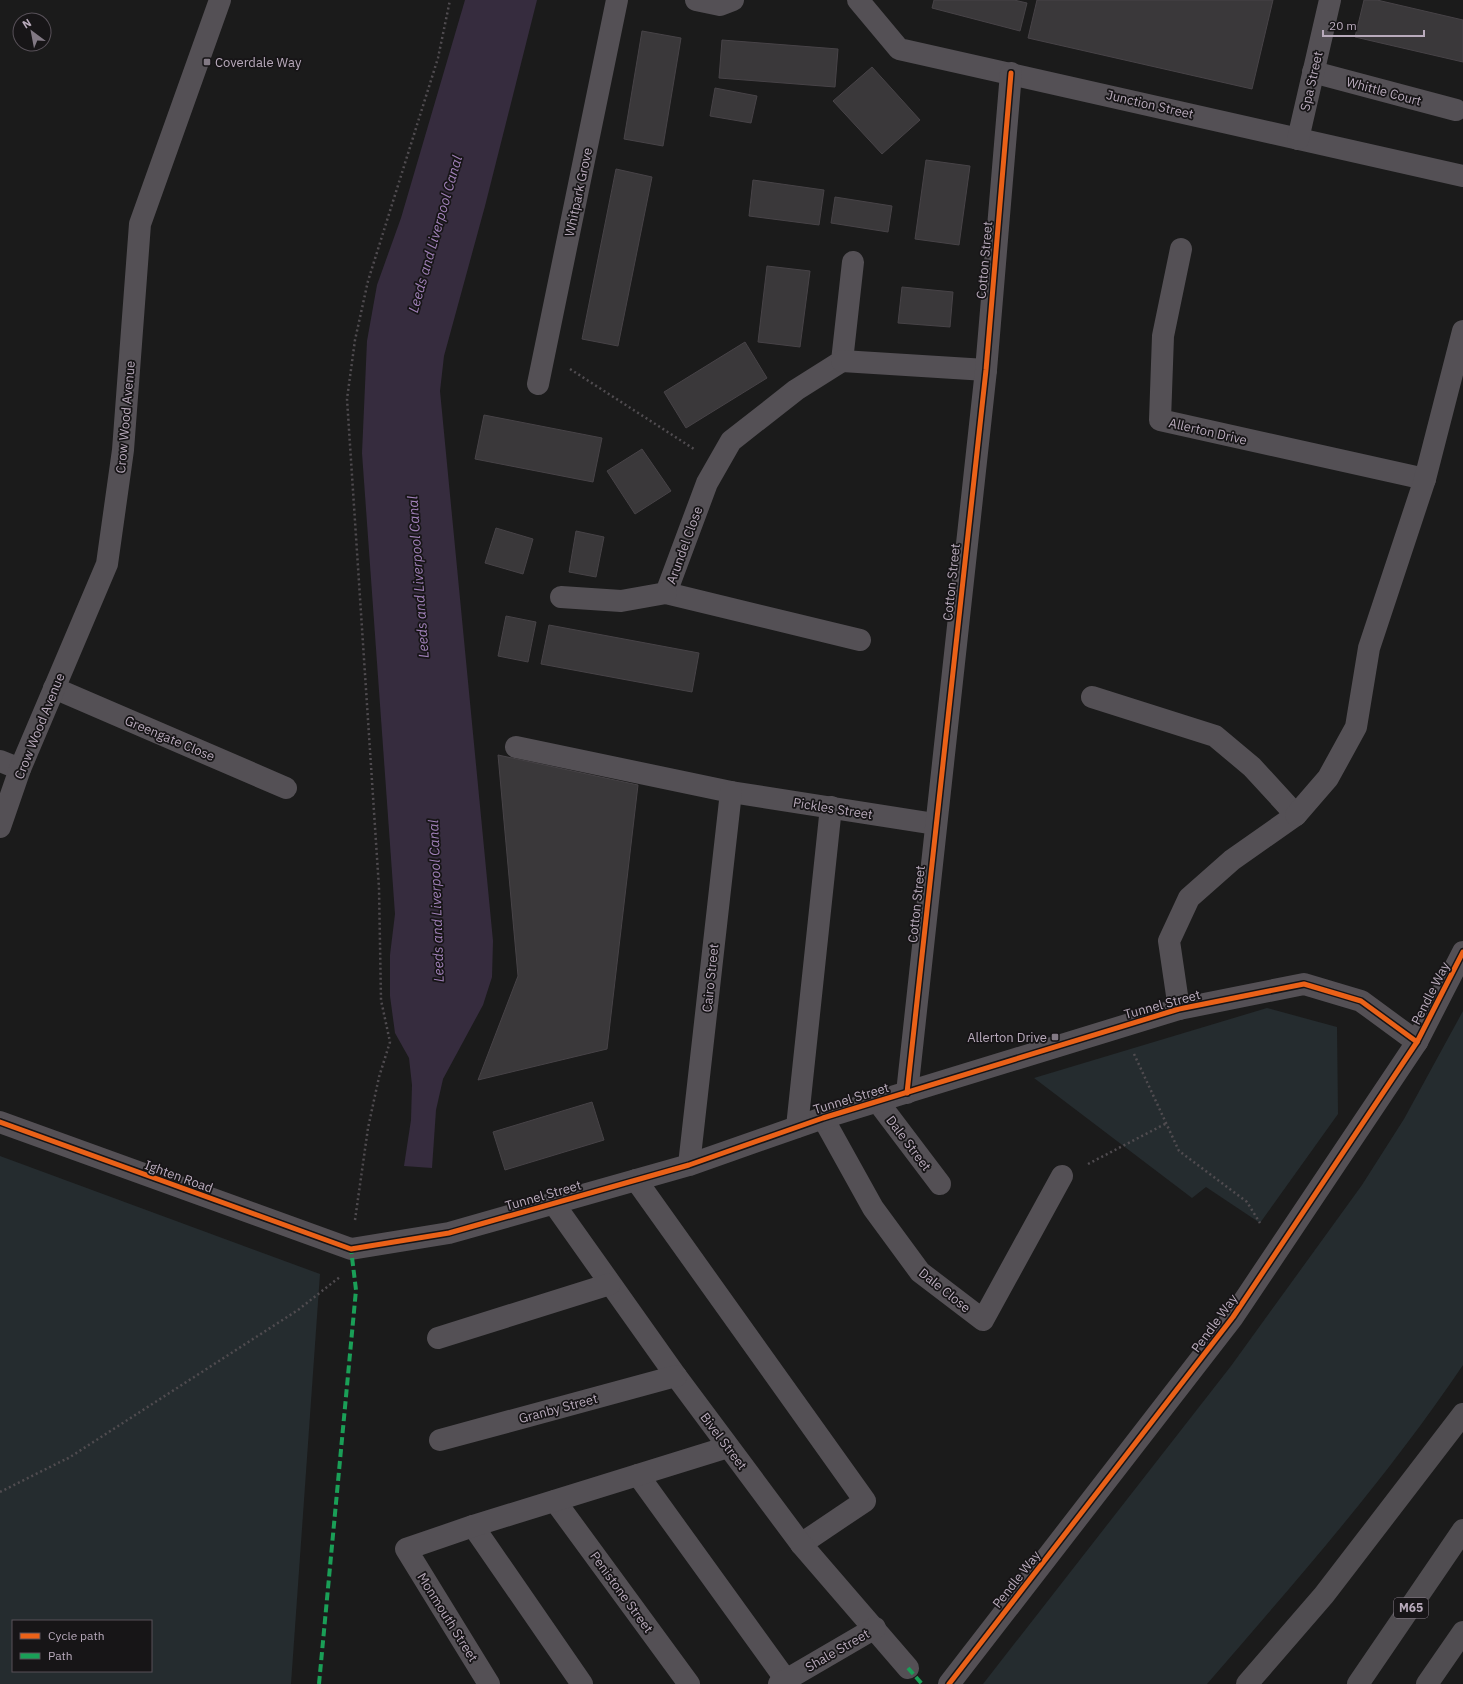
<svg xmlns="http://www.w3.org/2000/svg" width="1463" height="1684" font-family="'IBM Plex Sans',sans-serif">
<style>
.green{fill:#252c2f;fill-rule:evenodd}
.water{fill:#362c3e}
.building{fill:#3a383a;stroke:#474347}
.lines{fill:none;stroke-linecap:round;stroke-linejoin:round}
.path{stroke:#504c50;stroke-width:2.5;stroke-dasharray:2 3;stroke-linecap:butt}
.minor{stroke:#545055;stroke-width:22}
.highway{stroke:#504d51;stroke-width:22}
.quiet{stroke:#1a9f57;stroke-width:4;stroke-dasharray:8 4;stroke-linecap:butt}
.cycleway-casing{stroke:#171517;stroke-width:8}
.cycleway{stroke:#ea6118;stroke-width:5}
.poi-dot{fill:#827984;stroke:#171517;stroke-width:1.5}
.labels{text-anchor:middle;stroke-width:3.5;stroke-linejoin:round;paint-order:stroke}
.shield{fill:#171517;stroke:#887e8a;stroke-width:1}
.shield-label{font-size:12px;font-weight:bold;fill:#b9abbc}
.poi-label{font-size:13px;fill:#b9abbc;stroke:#171517;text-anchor:start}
.street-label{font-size:13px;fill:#b9abbc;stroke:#171517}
.water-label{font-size:14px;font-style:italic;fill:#a181b9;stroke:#171517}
</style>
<rect width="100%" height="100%" fill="#1b1b1b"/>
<g class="green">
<path d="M1267 1008 1337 1027 1338 1114 1260 1223 1206 1187 1192 1198 1034 1078Z"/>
<path d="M1463 1011V1365C1387 1478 1296 1581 1207 1684H983L1231 1366 1362 1185 1404 1119Z"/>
<path d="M0 1156 320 1274 291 1684H0ZM13 1621H151V1671H13Z"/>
</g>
<path class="water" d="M465 0H537L485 206 444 356 440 391 493 941 492 977 483 1005 443 1079 436 1110 432 1168 404 1166 411 1120 412 1085 409 1058 395 1033 390 996V955L395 914 362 453 367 341 377 285 401 218Z"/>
<g class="building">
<path d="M934 0H1014L1027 3 1020 31 932 8Z"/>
<path d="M1037 0H1273L1252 89 1028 38Z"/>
<path d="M1364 0H1377L1463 20V62L1355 37Z"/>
<path d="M642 31 681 38 663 146 624 139Z"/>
<path d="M722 40 838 49 835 87 719 78Z"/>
<path d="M872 67 920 120 882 154 833 101Z"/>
<path d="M715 88 757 96 751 123 710 116Z"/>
<path d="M926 160 970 166 959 245 915 239Z"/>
<path d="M616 169 652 177 618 346 582 339Z"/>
<path d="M753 180 824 190 819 225 749 216Z"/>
<path d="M835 197 892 206 888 232 831 223Z"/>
<path d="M767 266 810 271 800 347 758 342Z"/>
<path d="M902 287 953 292 950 327 898 323Z"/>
<path d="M745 342 767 378 686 428 664 392Z"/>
<path d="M484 415 602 438 593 482 475 459Z"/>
<path d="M642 449 671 491 635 514 607 471Z"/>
<path d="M496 528 533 539 523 574 485 563Z"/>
<path d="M576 531 604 537 596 577 569 572Z"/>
<path d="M506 616 536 622 528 662 498 656Z"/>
<path d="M549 625 699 653 692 692 541 664Z"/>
<path d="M498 755 638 785 607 1049 478 1080 518 976Z"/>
<path d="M592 1102 604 1140 505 1170 493 1132Z"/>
</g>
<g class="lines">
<g class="path">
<path d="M570 369 694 449"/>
<path d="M1134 1054 1179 1151 1247 1202 1260 1223"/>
<path d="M1088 1164 1167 1123"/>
<path d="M355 1220 368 1128 379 1077 390 1042 381 1000 379 888 347 399 355 340 368 281 438 58 450 0"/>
<path d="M67 1459 298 1310 341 1276"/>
<path d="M0 1492 68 1458"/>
</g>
<g class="minor">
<path d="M696 0 720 5 733 0"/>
<path d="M858 0 899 49 1463 176"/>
<path d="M1313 72 1456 110"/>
<path d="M1298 139 1330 0"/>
<path d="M1181 249 1163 336 1160 420 1425 479"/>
<path d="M853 262 842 361 796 390 731 441 707 483 666 593 860 640"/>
<path d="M842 361 986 370"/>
<path d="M538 384 617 0"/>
<path d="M561 597 621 601 666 593"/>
<path d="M54 688 286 788"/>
<path d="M1092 697 1215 736 1252 767 1296 815 1232 860 1189 898 1169 941 1179 1009"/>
<path d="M516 747 731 792 935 824"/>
<path d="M0 761 20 769"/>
<path d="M1296 815 1328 778 1356 727 1369 648 1425 479 1463 331"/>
<path d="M0 827 20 769 107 564 123 450 140 224 220 0"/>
<path d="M907 1093 986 370 1011 73"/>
<path d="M878 1102 940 1184"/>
<path d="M823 1118 873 1208 920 1272 983 1320 1062 1176"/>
<path d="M0 1122 351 1249 449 1233 689 1165 823 1118 1179 1009 1304 984 1361 1001 1417 1042"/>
<path d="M797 1127 831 807"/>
<path d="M689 1165 731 792"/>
<path d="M636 1180 865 1501 801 1544"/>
<path d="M554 1204 676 1376 801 1544 908 1668"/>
<path d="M438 1338 610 1284"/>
<path d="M440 1440 676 1376"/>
<path d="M638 1475 786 1680"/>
<path d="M555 1501 689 1684"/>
<path d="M473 1526 582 1684"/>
<path d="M489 1684 406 1549 473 1526 728 1447"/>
<path d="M779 1684 875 1628"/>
<path d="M949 1684 1233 1317 1417 1042 1463 952"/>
</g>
<g class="highway">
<path d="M1247 1684 1324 1595 1463 1414"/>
<path d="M1358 1684 1463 1530"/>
<path d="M1427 1684 1463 1632"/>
</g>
<g class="quiet">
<path d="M908 1668 922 1684"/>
<path d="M319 1684 356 1290 351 1249"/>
</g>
<g class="cycleway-casing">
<g id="cycleway">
<path d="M907 1093 986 370 1011 73"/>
<path d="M0 1122 351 1249 449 1233 689 1165 823 1118 1179 1009 1304 984 1361 1001 1417 1042"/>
<path d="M949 1684 1233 1317 1417 1042 1463 952"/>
</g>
</g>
<use href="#cycleway" class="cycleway"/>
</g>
<g class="poi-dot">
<rect x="203" y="58" width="8" height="8" rx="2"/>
<rect x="1051" y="1033" width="8" height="8" rx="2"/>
</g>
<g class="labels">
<rect class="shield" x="1394" y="1598" width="34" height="20" rx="3"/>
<g class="shield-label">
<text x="1411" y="1612">M65</text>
</g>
<g class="poi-label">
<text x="215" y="67">Coverdale Way</text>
<text x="1047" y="1042" text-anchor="end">Allerton Drive</text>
</g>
<g class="street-label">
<text transform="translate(1311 81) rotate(-77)" y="5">Spa Street</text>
<text transform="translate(1384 91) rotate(15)" y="5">Whittle Court</text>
<text transform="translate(1150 104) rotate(13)" y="5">Junction Street</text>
<text transform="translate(578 192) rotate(-78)" y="5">Whitpark Grove</text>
<text transform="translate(984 260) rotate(-85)" y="5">Cotton Street</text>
<text transform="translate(125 417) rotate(-85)" y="5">Crow Wood Avenue</text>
<text transform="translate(1208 431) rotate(13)" y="5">Allerton Drive</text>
<text transform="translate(684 545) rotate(-70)" y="5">Arundel Close</text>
<text transform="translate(951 582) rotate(-84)" y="5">Cotton Street</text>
<text transform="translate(39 726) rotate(-68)" y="5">Crow Wood Avenue</text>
<text transform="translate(170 738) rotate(23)" y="5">Greengate Close</text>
<text transform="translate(833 808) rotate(9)" y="5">Pickles Street</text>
<text transform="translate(916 904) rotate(-84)" y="5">Cotton Street</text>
<text transform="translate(710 978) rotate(-84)" y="5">Cairo Street</text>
<text transform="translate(1430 993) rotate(-63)" y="5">Pendle Way</text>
<text transform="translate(1162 1004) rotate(-15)" y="5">Tunnel Street</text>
<text transform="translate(851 1098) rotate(-17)" y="5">Tunnel Street</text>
<text transform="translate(909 1143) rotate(53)" y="5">Dale Street</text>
<text transform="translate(179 1176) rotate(20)" y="5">Ighten Road</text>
<text transform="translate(543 1195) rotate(-16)" y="5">Tunnel Street</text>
<text transform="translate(945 1290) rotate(39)" y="5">Dale Close</text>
<text transform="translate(1214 1323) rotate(-54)" y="5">Pendle Way</text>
<text transform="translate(558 1408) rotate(-15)" y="5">Granby Street</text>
<text transform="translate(724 1441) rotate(53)" y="5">Bivel Street</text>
<text transform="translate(1016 1579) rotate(-52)" y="5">Pendle Way</text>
<text transform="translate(622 1592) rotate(54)" y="5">Penistone Street</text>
<text transform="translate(448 1617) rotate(58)" y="5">Monmouth Street</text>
<text transform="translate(837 1650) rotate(-30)" y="5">Shale Street</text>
</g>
<g class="water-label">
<text transform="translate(435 234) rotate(-74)" y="5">Leeds and Liverpool Canal</text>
<text transform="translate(418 577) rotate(-94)" y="5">Leeds and Liverpool Canal</text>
<text transform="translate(436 901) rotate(-92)" y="5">Leeds and Liverpool Canal</text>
</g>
</g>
<rect x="12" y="1620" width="140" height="52" fill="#171517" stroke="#585159"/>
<rect x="20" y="1633" width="20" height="6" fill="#ea6118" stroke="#585159"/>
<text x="48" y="1640" font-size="12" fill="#b9abbc">Cycle path</text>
<rect x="20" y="1653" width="20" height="6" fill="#1a9f57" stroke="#585159"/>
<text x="48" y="1660" font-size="12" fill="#b9abbc">Path</text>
<g transform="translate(32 32) rotate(328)"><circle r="19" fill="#171517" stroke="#585159"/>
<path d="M0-3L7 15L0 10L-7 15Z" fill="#827984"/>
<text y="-6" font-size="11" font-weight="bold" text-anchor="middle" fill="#b9abbc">N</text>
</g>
<path d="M1323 30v6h101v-6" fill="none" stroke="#b9abbc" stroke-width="2"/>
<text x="1329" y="30" font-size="12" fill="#b9abbc" stroke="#171517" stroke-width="3" paint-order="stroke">20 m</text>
</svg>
